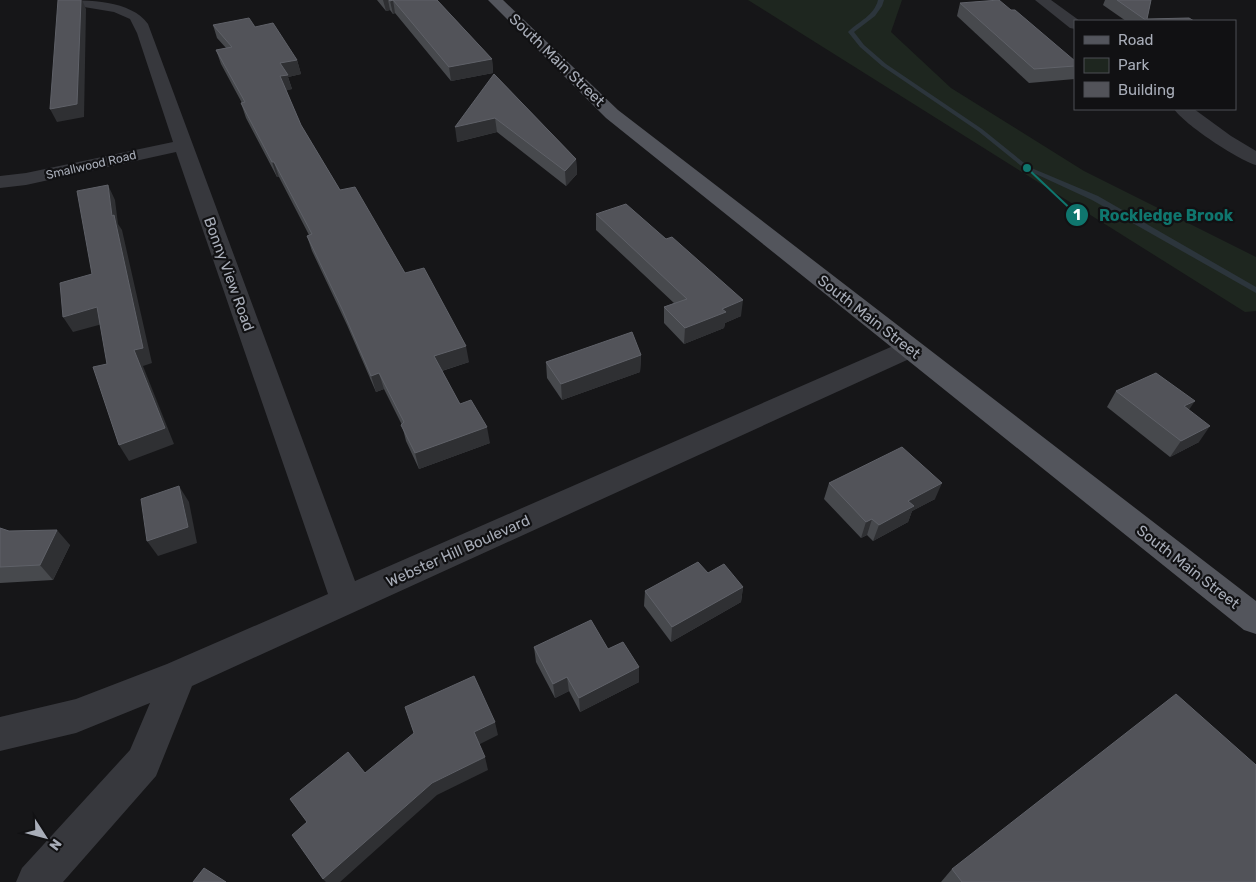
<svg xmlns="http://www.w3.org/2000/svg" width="1256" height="882" font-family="Rubik,sans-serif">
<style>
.green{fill:#1e261f}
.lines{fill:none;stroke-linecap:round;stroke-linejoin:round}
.stream{fill:#2c353c;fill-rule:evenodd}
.minor{fill:#37383d;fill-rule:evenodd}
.major{fill:#53555c;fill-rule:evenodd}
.wall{fill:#47494d}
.shaded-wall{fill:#2f3033}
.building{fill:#525359;stroke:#5f6168}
.labels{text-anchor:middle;stroke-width:4.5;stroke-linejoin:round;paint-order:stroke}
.far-street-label{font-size:12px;fill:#a8adb8;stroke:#111113}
.street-label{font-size:15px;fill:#a8adb8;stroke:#111113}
.leader{fill:none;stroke:#0f766e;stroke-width:2}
.callout-dot{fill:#0f766e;stroke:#111113;stroke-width:2}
.mark-label{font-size:15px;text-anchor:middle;font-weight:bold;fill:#fff}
.callout-label{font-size:16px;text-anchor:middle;font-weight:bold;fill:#0f766e;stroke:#111113;stroke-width:4.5;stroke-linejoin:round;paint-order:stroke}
</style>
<rect width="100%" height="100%" fill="#161618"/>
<path class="green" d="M748 0H902L891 32 951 88 1084 171 1256 257V311L1245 312Z"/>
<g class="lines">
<path class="stream" d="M878 0H884L882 6 875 16 854 32 864 45 886 64 982 129 1029 167 1098 196 1256 287V293L1092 200 1025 169 978 131 882 66 860 47 848 32C859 21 874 16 878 0Z"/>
<g class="minor">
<path d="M59 0C88 0 131 0 148 24L355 581 900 343 909 341 918 343 921 349 918 355 192 686 156 776 63 882H16L22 868 130 750 150 703 76 733 0 751V717L76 699 167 664 328 594 176 152 26 185 0 188V176L26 173 173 142 137 33 130 19 114 12 66 4 61 3Z"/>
<path d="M1035 0H1051L1080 21H1075V29L1070 28Z"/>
<path d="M1174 109H1194L1231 136 1256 151V165C1238 160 1184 124 1174 109Z"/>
</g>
<path class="major" d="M488 0H503L618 110 1256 601V634L1244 630 606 118Z"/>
</g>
<g class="wall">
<path d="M377 0H437L492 59 493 73 451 81 395 13 393 14 390 10 386 11Z"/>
<path d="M1105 0H1151L1147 19 1194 21H1126L1103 5Z"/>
<path d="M960 3 1075 61V79L1029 83 957 16Z"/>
<path d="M213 25 255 27 297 60 301 74 288 77 292 89 286 90 301 125 340 190 405 273 469 362 442 371 460 404 490 443 419 469 406 441 402 425 384 389 376 392 347 325 312 251 307 236 309 235 279 177H277L246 118 241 103H242L221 64 216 50 226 48 217 38Z"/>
<path d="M494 74 576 159 577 174 566 186 497 132 457 142Z"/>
<path d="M596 214 741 316 725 323 724 328 684 344 664 323V307L674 303 596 230Z"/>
<path d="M641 355 640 372 562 400 547 378 546 362Z"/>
<path d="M1116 391 1189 410 1199 442 1170 457 1107 407Z"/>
<path d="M829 483 935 499 912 511 908 522 873 541 867 535 861 538 824 499Z"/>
<path d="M0 528 9 531 70 545 53 580 0 583Z"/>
<path d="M708 573 743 587 741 602 671 642 644 606 645 591Z"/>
<path d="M534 647 608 649 639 682 580 712 569 691 555 698 536 662Z"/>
<path d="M952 869 1256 882H941Z"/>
</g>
<g class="shaded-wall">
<path d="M81 0H82L86 9 84 117 57 122 50 109Z"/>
<path d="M383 0H388L390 10 386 11Z"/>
<path d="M393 0 395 13 393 14 390 1Z"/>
<path d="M492 59 493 73 451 81 449 67Z"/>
<path d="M297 60 301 74 288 77 292 89 284 91 280 76V63Z"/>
<path d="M495 118 497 132 457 142 455 127Z"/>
<path d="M576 159 577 174 566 186 565 171Z"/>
<path d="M272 162H274L279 177H277Z"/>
<path d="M108 185 115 200 118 224 122 230 152 363 143 366 174 444 129 461 119 445 134 350 112 216Z"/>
<path d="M743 300 741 316 725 323 724 328 684 344 685 328 722 309Z"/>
<path d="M97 307 106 323 73 332 63 317Z"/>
<path d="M466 346 469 362 438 372 434 356Z"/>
<path d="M641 355 640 372 562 400 561 384Z"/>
<path d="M379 373 384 389 376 392 371 376Z"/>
<path d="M1195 401 1184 417V406Z"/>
<path d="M1210 426 1199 442 1170 457 1181 441Z"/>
<path d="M487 427 490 443 419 469 415 453Z"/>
<path d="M942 483 935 499 912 511 908 522 873 541 879 525 908 501Z"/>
<path d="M179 486 189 502 197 543 158 556 147 541Z"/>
<path d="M872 519 867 535 861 538 866 522Z"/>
<path d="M57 530 70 545 53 580 40 565Z"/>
<path d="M743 587 741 602 671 642 672 627Z"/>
<path d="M639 667V682L580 712 579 698Z"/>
<path d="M567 677 569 691 555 698 553 684Z"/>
<path d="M495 722 498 735 478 745 474 732Z"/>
<path d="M485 757 488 770 437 795 340 882H326L323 879 432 783Z"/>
</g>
<g class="building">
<path d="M58 0H81L77 104 50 109Z"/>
<path d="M389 0H437L492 59 449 67 393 0 390 1Z"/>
<path d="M999 0 1011 10H1015L1075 61V66L1034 69 960 3Z"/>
<path d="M1117 0H1151L1147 19 1189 18 1194 21H1147Z"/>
<path d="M249 18 255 27 273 23 297 60 280 63 288 75 280 76 301 125 340 190 355 187 405 273 424 268 466 346 434 356 460 404 471 400 487 427 415 453 401 425 404 422 379 373 371 376 342 309 307 236 312 234 274 162H272L241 103 245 102 216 50 232 47 213 25Z"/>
<path d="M494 74 576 159 565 171 495 118 455 127Z"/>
<path d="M108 185 112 216 114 215 143 348 134 350 165 428 119 445 93 367 107 364 97 307 63 317 60 283 92 274 77 191Z"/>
<path d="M626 204 666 239 672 237 743 300 722 309 726 312 685 328 664 307 687 299 596 214Z"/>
<path d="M632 332 641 355 561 384 546 362Z"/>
<path d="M1156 373 1195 401 1184 406 1210 426 1181 441 1116 391Z"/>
<path d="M902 447 942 483 908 501 914 506 879 525 872 519 866 522 829 483Z"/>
<path d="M179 486 188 527 147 541 141 499Z"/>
<path d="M0 528 9 531 57 530 40 565 0 567Z"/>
<path d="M698 562 708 573 724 564 743 587 672 627 645 591Z"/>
<path d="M591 620 608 649 623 642 639 667 579 698 567 677 553 684 534 647Z"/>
<path d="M474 676 495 722 474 732 485 757 432 783 323 879 292 835 307 822 290 799 348 752 365 773 414 733 405 707Z"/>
<path d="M1176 694 1256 765V882H962L952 869Z"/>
<path d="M204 868 226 882H193Z"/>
</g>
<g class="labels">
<g class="far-street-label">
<text transform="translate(91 165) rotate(-13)" y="4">Smallwood Road</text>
</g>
<g class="street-label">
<text transform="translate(557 60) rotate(44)" y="5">South Main Street</text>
<text transform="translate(229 274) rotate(70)" y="5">Bonny View Road</text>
<text transform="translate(869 317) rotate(38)" y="5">South Main Street</text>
<text transform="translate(458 551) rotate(-24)" y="5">Webster Hill Boulevard</text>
<text transform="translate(1188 567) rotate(38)" y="5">South Main Street</text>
</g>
</g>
<path class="leader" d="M1027 168L1077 215"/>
<g class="callout-dot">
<circle cx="1027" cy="168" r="5"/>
<circle cx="1077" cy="215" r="12"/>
</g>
<g class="mark-label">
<text x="1077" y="220">1</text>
</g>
<g class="callout-label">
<text x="1166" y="221">Rockledge Brook</text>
</g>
<rect x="1074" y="20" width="162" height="90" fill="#111113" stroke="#4d4f55"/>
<rect x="1084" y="36" width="25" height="8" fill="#53555c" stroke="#4d4f55"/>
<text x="1118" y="45" font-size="15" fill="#a8adb8">Road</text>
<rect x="1084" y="58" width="25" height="15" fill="#1e261f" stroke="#4d4f55"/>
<text x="1118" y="70" font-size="15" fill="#a8adb8">Park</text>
<rect x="1084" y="82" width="25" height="15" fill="#525359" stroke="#4d4f55"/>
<text x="1118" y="95" font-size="15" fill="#a8adb8">Building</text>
<g transform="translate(45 837) rotate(126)" stroke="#111113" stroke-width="4" paint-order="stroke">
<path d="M0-4L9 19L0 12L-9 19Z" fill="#a8adb8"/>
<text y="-8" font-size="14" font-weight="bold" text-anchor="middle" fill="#a8adb8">N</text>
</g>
</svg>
